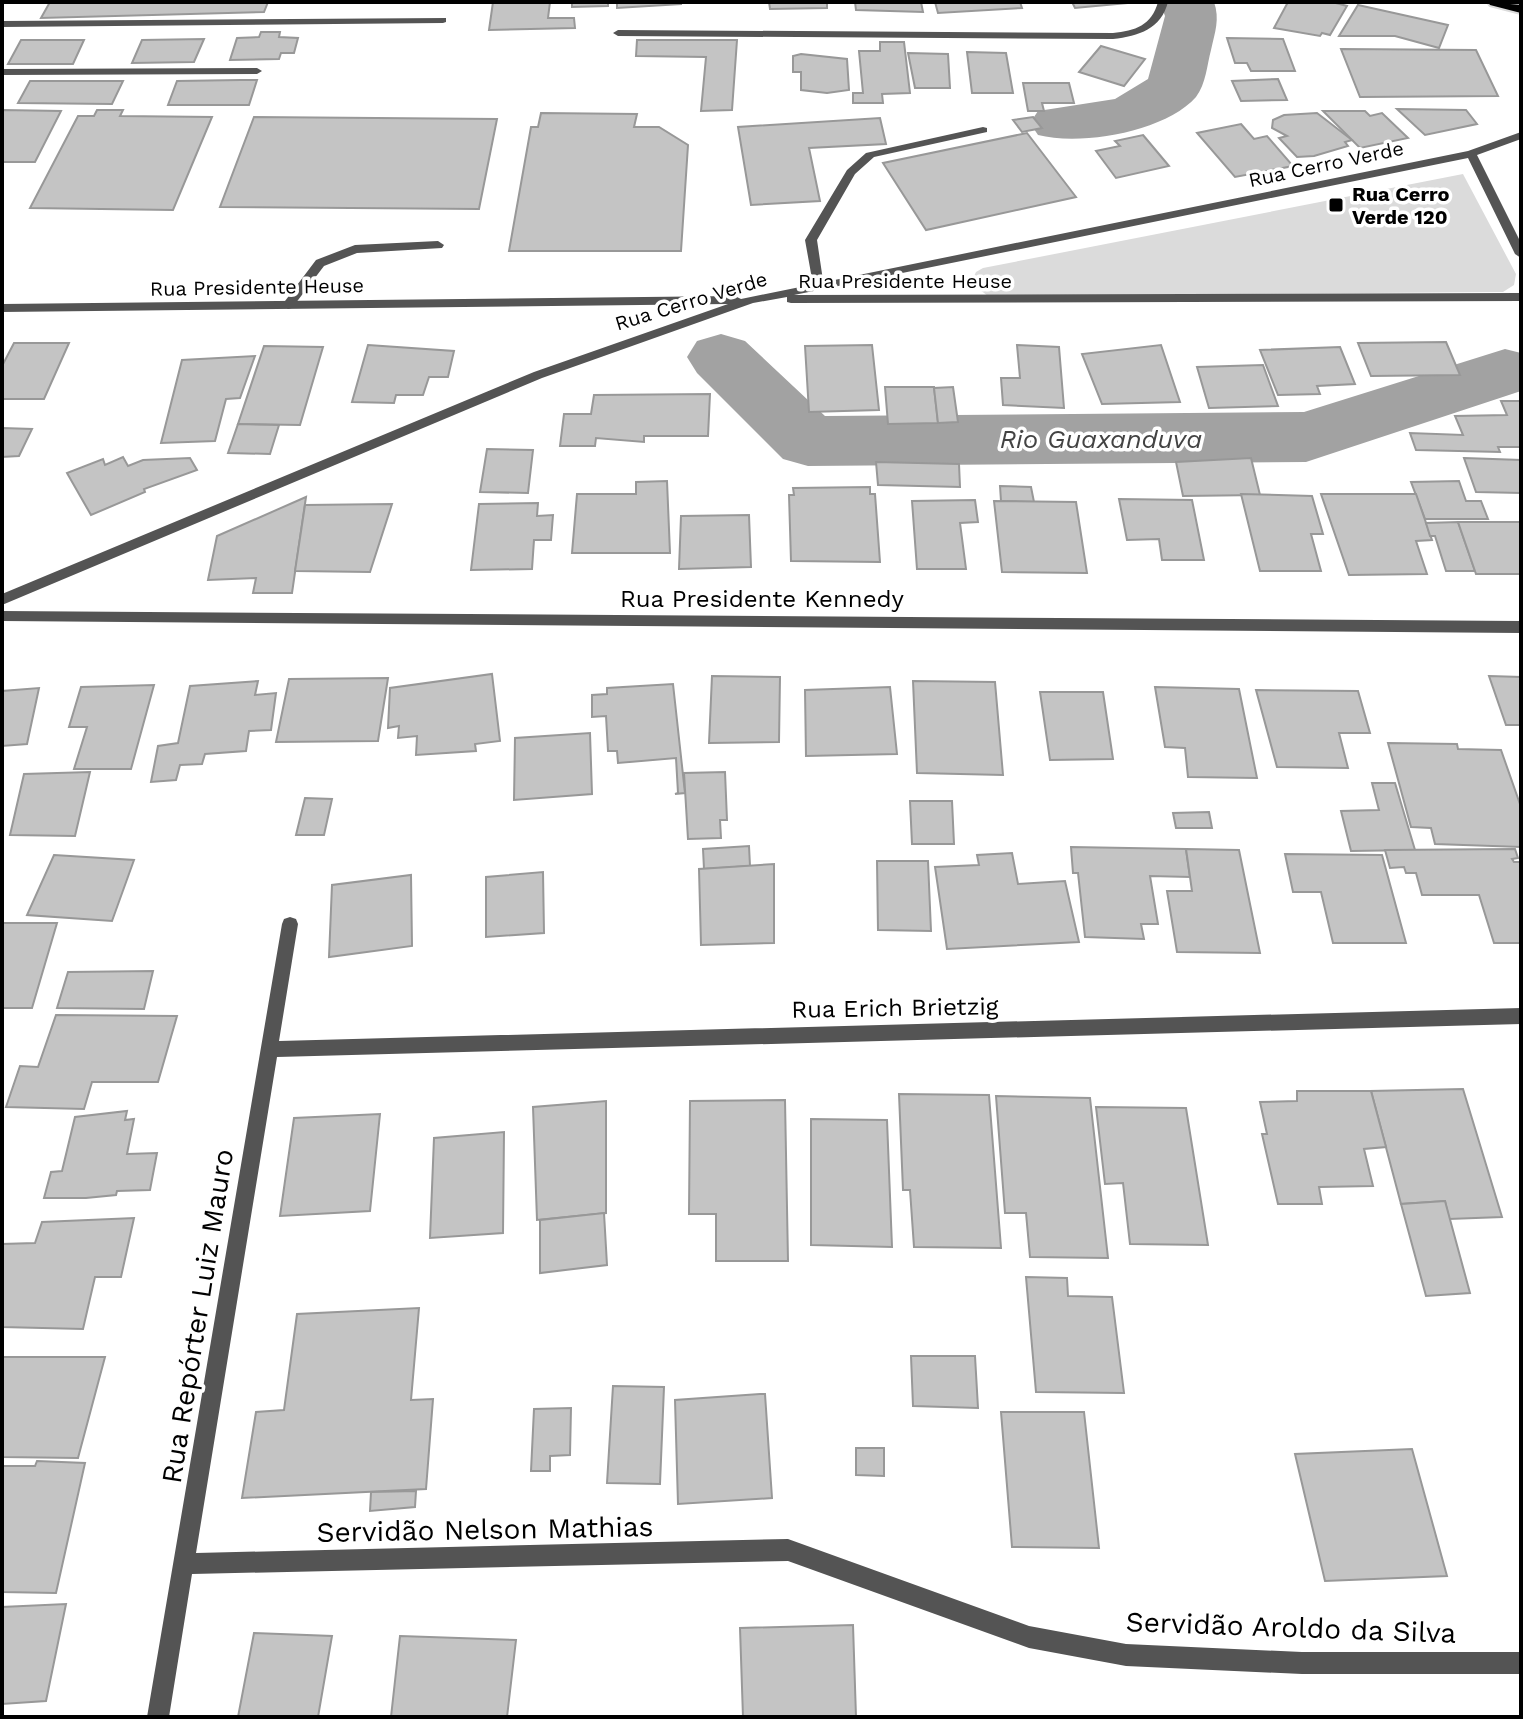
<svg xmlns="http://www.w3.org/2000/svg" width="1523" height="1719" font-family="'Work Sans',sans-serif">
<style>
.green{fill:#dbdbdb}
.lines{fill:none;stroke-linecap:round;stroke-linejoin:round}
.river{fill:#a2a2a2;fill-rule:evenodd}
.building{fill:#c4c4c4;stroke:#989898;stroke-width:2}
.primary-casing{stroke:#dbdbdb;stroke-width:4}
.lane{fill:#545454;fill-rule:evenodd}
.street{fill:#545454;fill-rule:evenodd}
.primary{fill:#000;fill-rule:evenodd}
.poi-dot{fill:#000;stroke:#fff;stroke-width:3}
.labels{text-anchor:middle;stroke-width:7;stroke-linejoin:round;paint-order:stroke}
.far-street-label{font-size:20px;fill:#000;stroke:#fff}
.far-poi-label{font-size:20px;font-weight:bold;fill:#000;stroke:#fff;text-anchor:start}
.street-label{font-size:24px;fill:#000;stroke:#fff}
.water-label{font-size:26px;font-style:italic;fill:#434343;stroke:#fff}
.near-street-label{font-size:28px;fill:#000;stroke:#fff}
</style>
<rect width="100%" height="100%" fill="#fff"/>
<path class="green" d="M1463 174 1516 274 1514 285 1503 292 988 296 971 283 976 272 983 268Z"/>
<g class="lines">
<g class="river">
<path d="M1160 2H1214C1220 19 1215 32 1211 50 1207 65 1206 84 1196 97 1165 132 1081 146 1038 135L1030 123 1038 111 1115 99 1148 79 1165 16Z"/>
<path d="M721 334 745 341 825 416 1304 412 1505 349 1521 353V391L1306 462 808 466 783 459 697 373 687 357 697 341Z"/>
</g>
</g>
<g class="building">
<path d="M50 2H268L264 12 41 18Z"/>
<path d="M493 2H550L548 18H574L575 28 489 30Z"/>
<path d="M572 2H608V6L572 7Z"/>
<path d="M617 2H681V4L617 8Z"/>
<path d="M769 2H827V8L770 9Z"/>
<path d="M855 2H921L923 12 856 10Z"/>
<path d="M935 2H1020L1022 8 938 13Z"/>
<path d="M1072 2H1127V3L1075 8Z"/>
<path d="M1288 2H1332L1347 6 1330 35 1322 33 1320 36 1274 28Z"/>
<path d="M1358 5 1448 25 1439 48 1395 36H1339Z"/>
<path d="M261 32H280L279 37 298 38 294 53H281L279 59 230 60 237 38 259 37Z"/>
<path d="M1227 38 1283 39 1295 71H1251L1247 63H1235Z"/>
<path d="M204 39 194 62 132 63 142 40Z"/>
<path d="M21 40H84L73 64H8Z"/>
<path d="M637 40H737L732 110 701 111 706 57 636 56Z"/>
<path d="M880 42H904L910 93 882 94 883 103H853V93H863L859 51H880Z"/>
<path d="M1101 46 1145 59 1124 86 1079 72Z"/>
<path d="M1341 49 1476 50 1498 96 1360 97Z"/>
<path d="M967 52 1006 53 1013 93H972Z"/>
<path d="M908 53 948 54 950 88H915Z"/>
<path d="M801 54 847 59 849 90 827 93 801 90V72H793V56Z"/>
<path d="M1278 79 1287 100 1241 101 1232 81Z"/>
<path d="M241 80H257L249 105H168L177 81Z"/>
<path d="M30 81H123L112 104 18 103Z"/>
<path d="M1023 83H1069L1074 103H1042L1044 111H1028Z"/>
<path d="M1397 109 1466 110 1477 124 1425 135Z"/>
<path d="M2 110 61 111 35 162H2Z"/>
<path d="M97 110H123L120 116 212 117 173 210 30 208 78 116H94Z"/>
<path d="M1323 111H1365L1370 116 1382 113 1408 138 1360 148Z"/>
<path d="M541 113 637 114 634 127H659L688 145 681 251H509L531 127H538Z"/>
<path d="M1317 113 1352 140 1345 142 1348 146 1314 156 1297 157 1279 138 1287 136 1272 128 1273 120 1284 115Z"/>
<path d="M254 117 497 119 479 209 220 207Z"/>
<path d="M1033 117 1042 128 1022 132 1013 120Z"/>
<path d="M880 118 886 144 809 148 820 201 751 205 738 127Z"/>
<path d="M1241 124 1254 139 1267 136 1293 166 1235 177 1197 133Z"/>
<path d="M1027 133 1076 197 926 230 883 163Z"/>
<path d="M1143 135 1169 166 1116 178 1096 151 1120 146 1115 141Z"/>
<path d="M1446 342 1460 375 1371 376 1358 343Z"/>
<path d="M14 343H69L44 399H2V366Z"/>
<path d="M368 345 454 351 448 377H429L423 395H396L394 403 352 402Z"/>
<path d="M872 345 879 410 809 412 805 346Z"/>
<path d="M1017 345 1059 347 1064 408 1003 405 1001 378H1020Z"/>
<path d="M1161 345 1180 402 1102 404 1082 354Z"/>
<path d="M264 346 323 347 300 425 238 424Z"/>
<path d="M1340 347 1355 384 1317 386 1320 394 1278 395 1260 350Z"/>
<path d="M255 356 240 398 226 399 215 441 161 443 182 360Z"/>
<path d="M1263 365 1278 406 1209 408 1197 367Z"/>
<path d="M885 387H934L938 423 888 424Z"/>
<path d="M953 387 958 422 938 423 934 388Z"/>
<path d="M710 394 708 436H644V442L596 438 595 446H560L564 414H591L594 395Z"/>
<path d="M1501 401H1521V447H1498L1500 452 1416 450 1410 433 1463 435 1455 416 1507 415Z"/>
<path d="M238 424 279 425 270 454 228 453Z"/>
<path d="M2 428 32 429 19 456 2 457Z"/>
<path d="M487 449 533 450 528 493 480 492Z"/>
<path d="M123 457 128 466 143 460 190 458 197 470 144 489 145 492 91 515 67 473 103 459 105 465Z"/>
<path d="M1251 458 1260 495 1183 496 1176 462Z"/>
<path d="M1464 458 1521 460V493L1476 492Z"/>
<path d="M876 462 959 464 960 487 878 485Z"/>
<path d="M667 481 670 553H572L577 494H636V482Z"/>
<path d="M1459 481 1466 501H1481L1488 519H1425L1411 482Z"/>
<path d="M1000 486 1031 487 1034 502 1001 501Z"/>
<path d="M870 487V494H875L880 562 791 561 789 495H794L793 488Z"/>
<path d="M1241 494 1312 496 1323 534H1311L1321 571H1260Z"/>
<path d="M1321 494H1416L1432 540 1416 541 1427 574 1349 575Z"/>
<path d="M306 497 292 593H253L256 578 208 580 217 536Z"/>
<path d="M1119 499 1192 500 1204 560H1162L1159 539 1127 540Z"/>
<path d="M975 500 978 522 960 523 966 569H917L912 501Z"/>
<path d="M994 501 1076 502 1087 573 1002 572Z"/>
<path d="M538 503 537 516 553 515 551 540H534L532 569 471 570 479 504Z"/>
<path d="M392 504 370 572 295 571 305 505Z"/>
<path d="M749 515 751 567 679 569 681 516Z"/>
<path d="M1458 522 1475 571H1446L1435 536H1430L1426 523Z"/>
<path d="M1458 522H1521V574H1476Z"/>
<path d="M492 674 500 741 475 744 476 751 416 755 417 736 398 738 399 726 388 728 390 688Z"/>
<path d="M712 676 780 677 779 742 709 743Z"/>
<path d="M1489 676 1521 677V725H1506Z"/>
<path d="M388 678 378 741 276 742 289 679Z"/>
<path d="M258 681 255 695 276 693 271 730 249 731 246 751 205 754 202 764 180 765 176 780 151 782 158 746 178 743 190 686Z"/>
<path d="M913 681 995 682 1003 775 917 773Z"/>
<path d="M673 684 685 793 675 794 678 793 676 758 618 763 617 751H608L606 716 592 717V695L607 694V688Z"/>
<path d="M154 685 131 769H74L87 727H69L81 687Z"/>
<path d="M890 687 897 754 806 756 805 690Z"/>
<path d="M1155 687 1239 689 1257 778 1188 777 1185 748 1165 747Z"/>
<path d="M39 688 27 744 2 746V691Z"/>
<path d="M1256 690 1358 691 1370 733H1339L1348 768 1277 767Z"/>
<path d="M1040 692H1103L1113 759 1050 760Z"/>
<path d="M590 733 592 794 514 800 515 738Z"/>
<path d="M1388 743 1457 744 1458 749 1501 750 1521 807V847L1435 844 1431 828 1411 827Z"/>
<path d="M90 772 75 836 10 835 24 774Z"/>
<path d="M725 772 727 820H720L721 838 688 839 684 773Z"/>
<path d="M1372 783H1395L1415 850 1351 851 1341 811 1379 810Z"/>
<path d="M305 798 332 799 324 835H296Z"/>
<path d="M910 801H952L954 844H912Z"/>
<path d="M1209 812 1212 828H1176L1173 813Z"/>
<path d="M749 846 750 866 704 869 703 849Z"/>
<path d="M1071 847 1186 849 1190 877 1150 876 1158 924H1141L1144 939 1085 937 1078 873H1073Z"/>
<path d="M1186 849 1239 850 1260 953 1177 952 1167 891H1192Z"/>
<path d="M1515 849 1518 858 1512 859 1514 862H1521V943H1494L1479 895H1422L1416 873H1406L1404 867 1390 868 1385 850Z"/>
<path d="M1012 853 1018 884 1065 881 1079 942 947 949 935 867 979 865 977 855Z"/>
<path d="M1285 854 1382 855 1406 943H1333L1321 892H1293Z"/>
<path d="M54 855 134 860 112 921 27 915Z"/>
<path d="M877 861H928L931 931 878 930Z"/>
<path d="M774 864V943L701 945 699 869Z"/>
<path d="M543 872 544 933 486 937V877Z"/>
<path d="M411 875 412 946 329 957 332 885Z"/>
<path d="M2 923H57L32 1008H2Z"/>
<path d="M153 971 144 1009 57 1008 68 972Z"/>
<path d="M56 1015 177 1016 158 1082H92L84 1109 6 1107 20 1066 38 1067Z"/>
<path d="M1463 1089 1502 1217 1449 1219 1445 1201 1401 1204 1371 1091Z"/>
<path d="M1297 1091H1371L1386 1147 1364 1149 1373 1186 1319 1187 1322 1204H1278L1262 1134H1267L1260 1102 1297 1101Z"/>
<path d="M899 1094 989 1095 1001 1248 914 1247 910 1190H903Z"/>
<path d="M996 1096 1090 1098 1108 1258 1030 1257 1026 1213H1005Z"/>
<path d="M785 1100 788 1261H716V1214H689L690 1101Z"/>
<path d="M606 1101V1213L537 1220 533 1107Z"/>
<path d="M1096 1107 1186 1108 1208 1245 1130 1244 1123 1183 1105 1184Z"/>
<path d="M127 1111 125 1120 134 1119 127 1154 157 1153 150 1190 117 1191 116 1195 86 1198H44L51 1172 62 1171 75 1117Z"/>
<path d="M380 1114 370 1211 280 1216 294 1118Z"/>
<path d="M811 1119 887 1120 892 1247 811 1245Z"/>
<path d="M504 1132 503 1233 430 1238 434 1138Z"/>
<path d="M1445 1201 1470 1293 1426 1296 1401 1204Z"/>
<path d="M604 1213 607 1265 540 1273V1220Z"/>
<path d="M134 1218 121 1277H95L83 1329 2 1327V1244L35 1243 42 1222Z"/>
<path d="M1026 1277 1067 1278 1068 1296 1112 1297 1124 1393 1036 1392Z"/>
<path d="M419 1308 411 1400 433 1399 426 1489 242 1498 256 1412 284 1410 297 1314Z"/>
<path d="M911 1356H975L978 1408 913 1406Z"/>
<path d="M2 1357H105L78 1458 2 1457Z"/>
<path d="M613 1386 664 1387 660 1484 607 1483Z"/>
<path d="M760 1394H765L772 1498 678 1504 675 1400Z"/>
<path d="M571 1408 570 1455 550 1456V1471H531L534 1409Z"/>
<path d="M1001 1412H1084L1099 1548 1012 1547Z"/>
<path d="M856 1448H884V1476L856 1475Z"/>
<path d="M1412 1449 1447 1576 1325 1581 1295 1454Z"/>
<path d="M37 1461 85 1463 56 1593 2 1592V1466H35Z"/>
<path d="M416 1491 415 1507 370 1511 371 1492Z"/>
<path d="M66 1604 46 1701 2 1704V1607Z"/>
<path d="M853 1625 856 1717H743L740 1628Z"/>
<path d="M254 1633 332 1636 318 1717H238Z"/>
<path d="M400 1636 516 1640 507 1717H391Z"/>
</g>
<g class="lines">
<g class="primary-casing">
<path id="primary" d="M1488 2 1521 5V13L1490 5Z"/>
</g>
<g class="lane">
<path d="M446 18V22L443 23 2 27V21Z"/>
<path d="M983 127 987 128V132L874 157 855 174 817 240 824 287 818 291 814 290 805 240 847 170 866 153Z"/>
<path d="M438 241 444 245 442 248 357 253 324 266 292 308 288 309 282 305 316 260 355 245Z"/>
</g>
<g class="street">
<path d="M1158 2H1168C1161 29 1139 36 1113 39L618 36 613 33 618 30 1113 33C1135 31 1152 25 1158 2Z"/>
<path d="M2 69 257 68 262 71 257 74 2 75Z"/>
<path d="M1521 132V139L1477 155 1521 243V258L1515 254 1468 158 794 295 1521 293V301L791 303 787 302V297L753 303 542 378 2 605V594L534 372 728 304 2 312V304L735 296 741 299 1468 151Z"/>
<path d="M2 611 1521 621V633L2 621Z"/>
<path d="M290 917 296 919 298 924 279 1041 1521 1008V1024L277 1057 196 1553 788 1539 1029 1626 1126 1644 1302 1652H1521V1674H1302L1126 1666 1029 1648 788 1561 192 1574 169 1717H147L282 924 284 919Z"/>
</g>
<use href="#primary" class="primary"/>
</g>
<rect class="poi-dot" x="1328" y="197" width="16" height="16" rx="4"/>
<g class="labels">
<g class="far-street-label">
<text transform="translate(1326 164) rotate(-12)" y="7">Rua Cerro Verde</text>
<text x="905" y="288">Rua Presidente Heuse</text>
<text transform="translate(257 287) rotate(-1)" y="7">Rua Presidente Heuse</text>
<text transform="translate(691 301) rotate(-17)" y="7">Rua Cerro Verde</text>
</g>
<g class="far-poi-label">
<text x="1352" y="201">Rua Cerro<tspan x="1352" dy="23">Verde 120</tspan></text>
</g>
<g class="street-label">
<text x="762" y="607">Rua Presidente Kennedy</text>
<text transform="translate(895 1008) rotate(-1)" y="8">Rua Erich Brietzig</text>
</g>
<g class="water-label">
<text x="1101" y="448">Rio Guaxanduva</text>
</g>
<g class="near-street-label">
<text transform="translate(197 1316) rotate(-81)" y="10">Rua Repórter Luiz Mauro</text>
<text transform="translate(485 1529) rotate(-1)" y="10">Servidão Nelson Mathias</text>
<text transform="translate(1291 1627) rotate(2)" y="10">Servidão Aroldo da Silva</text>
</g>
</g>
<rect width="1523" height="1719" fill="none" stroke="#000000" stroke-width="8"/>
</svg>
